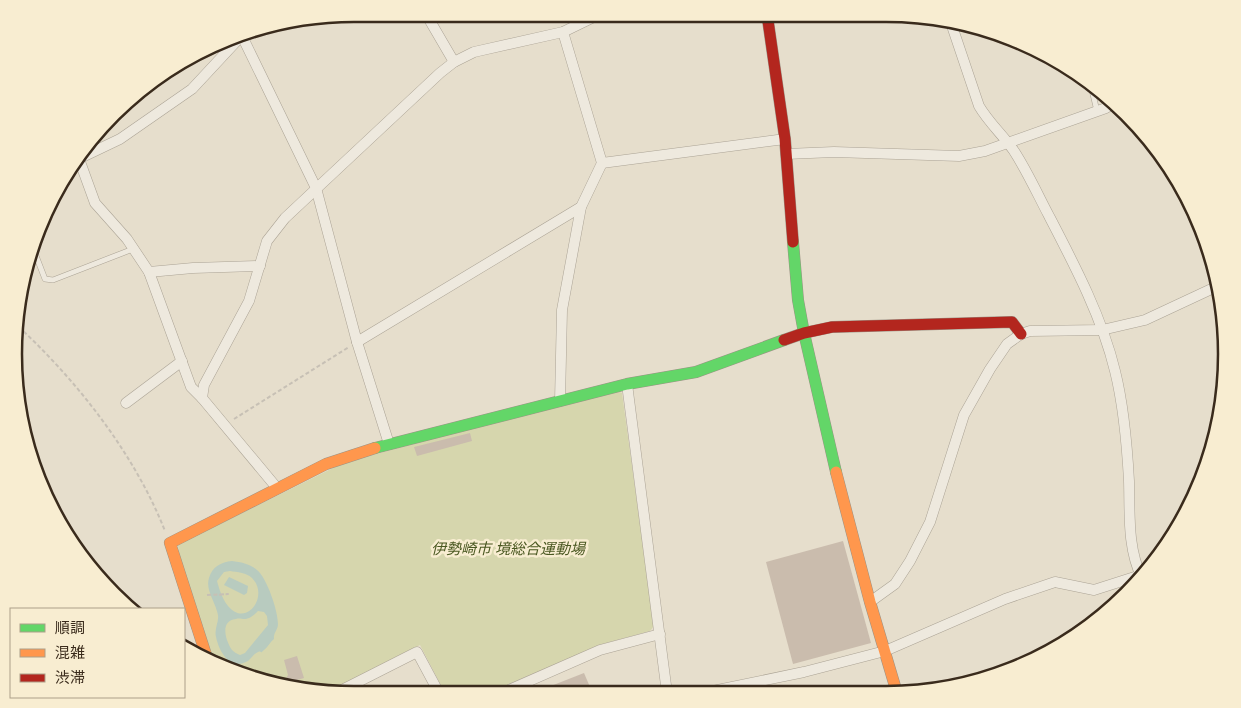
<svg xmlns="http://www.w3.org/2000/svg" width="1241" height="708" font-family="'Playfair Display','Noto Sans JP',serif">
<style>
.green{fill:#d6d6ad}
.water{fill:#b8cbbf;fill-rule:evenodd}
.building{fill:#cabcad}
.lines{fill:none;stroke-linecap:round;stroke-linejoin:round}
.lane-casing{stroke:#aba395;stroke-width:6}
.street-casing{stroke:#aba395;stroke-width:11}
.fast-casing{stroke:#9b9285;stroke-width:12}
.slow-casing{stroke:#9b9285;stroke-width:12}
.jam-casing{stroke:#9b9285;stroke-width:12}
.path{stroke:#c7c0b5;stroke-width:2;stroke-dasharray:4 2.5;stroke-linecap:butt}
.lane{stroke:#eee9de;stroke-width:5}
.street{stroke:#eee9de;stroke-width:10}
.fast{stroke:#63d668;stroke-width:11}
.slow{stroke:#ff974d;stroke-width:11}
.jam{stroke:#b3261e;stroke-width:11}
.labels{text-anchor:middle;stroke-width:5;stroke-linejoin:round;paint-order:stroke}
.park-label{font-size:15px;font-style:italic;fill:#4a5821;stroke:#f8edd1}
.rim{fill:none;stroke:#3a2b1c;stroke-width:2.5}
</style>
<rect width="100%" height="100%" fill="#e6decc"/>
<path class="green" d="M617 391 622 393 654 626 650 631 603 644 488 693H445L420 645 327 693 244 676 214 661 179 555 178 545 345 462Z"/>
<g class="water">
<path d="M232 561C241 562 250 564 257 570 267 578 278 611 278 624 278 630 273 633 274 639 270 642 268 647 264 650 259 655 263 650 258 652 253 654 251 660 246 662 229 670 219 651 216 637 214 629 219 622 218 615 216 603 205 590 209 578 212 567 221 562 232 561ZM230 571C237 572 247 573 252 578 274 600 233 644 217 581L224 572ZM258 611 264 612 267 616 268 625 245 653 240 655C232 652 230 648 227 640 224 631 224 620 236 619 239 618 242 619 244 619 250 619 254 615 258 611Z"/>
<path d="M229 577 248 586 247 593 244 595 224 585Z"/>
</g>
<g class="building">
<path d="M470 433 472 441 417 456 414 447Z"/>
<path d="M843 541 871 643 793 664 766 562Z"/>
<path d="M297 656 304 678 283 684 288 675 284 660Z"/>
<path d="M584 673 593 694H533V693Z"/>
</g>
<g class="lines">
<g class="lane-casing">
<g id="lane">
<path d="M1090 82 1097 111"/>
<path d="M33 248 45 279 53 280 133 249"/>
</g>
</g>
<g class="street-casing">
<g id="street">
<path d="M426 14 454 62"/>
<path d="M951 23 979 106C989 123 1003 135 1014 151 1027 171 1037 193 1048 214 1074 264 1102 317 1115 371 1124 407 1127 444 1129 481 1130 512 1127 548 1142 578"/>
<path d="M242 36 316 188 357 342 389 444"/>
<path d="M786 154 834 152 959 156 985 151 1106 108 1115 103"/>
<path d="M79 159 95 203 127 239 149 272 191 387 202 398"/>
<path d="M76 160 120 139 192 89 245 32"/>
<path d="M602 163 785 139"/>
<path d="M149 272 193 268 260 266"/>
<path d="M357 342 581 207"/>
<path d="M627 384 667 693"/>
<path d="M560 401 562 310 581 207 602 163 563 32"/>
<path d="M126 403 182 361"/>
<path d="M277 488 202 398 204 385 249 301 267 241 285 218 440 73 454 62 474 52 563 32 600 14"/>
<path d="M870 602 895 584 910 561 930 522 964 415 990 369 1007 344 1021 334 1030 331 1102 330 1145 320 1220 285"/>
<path d="M336 693 417 652 439 693"/>
<path d="M502 693 600 650 660 634"/>
<path d="M703 693 804 672 885 651 1005 599 1055 582 1094 590 1144 574"/>
</g>
</g>
<g class="fast-casing">
<g id="fast">
<path d="M793 242 798 300 804 333 836 472"/>
<path d="M375 448 627 384 696 372 784 340"/>
</g>
</g>
<g class="slow-casing">
<g id="slow">
<path d="M836 472 870 602 897 693"/>
<path d="M207 658 170 543 326 464 375 448"/>
</g>
</g>
<g class="jam-casing">
<g id="jam">
<path d="M767 14 785 139 793 242"/>
<path d="M784 340 804 333 832 327 1012 322 1021 334"/>
</g>
</g>
<g class="path">
<path d="M19 327C79 383 135 455 165 531"/>
<path d="M234 419 349 347"/>
<path d="M207 595 228 594 216 595"/>
</g>
<use href="#lane" class="lane"/>
<use href="#street" class="street"/>
<use href="#fast" class="fast"/>
<use href="#slow" class="slow"/>
<use href="#jam" class="jam"/>
</g>
<g class="labels">
<g class="park-label">
<text x="508" y="554">伊勢崎市 境総合運動場</text>
</g>
</g>
<path d="M0 0H1241V708H0ZM354 22H886A332 332 0 0 1 1218 354V354A332 332 0 0 1 886 686H354A332 332 0 0 1 22 354V354A332 332 0 0 1 354 22Z" fill="#f8edd1" fill-rule="evenodd"/>
<path class="rim" d="M354 22H886A332 332 0 0 1 1218 354V354A332 332 0 0 1 886 686H354A332 332 0 0 1 22 354V354A332 332 0 0 1 354 22Z"/>
<rect x="10" y="608" width="175" height="90" fill="#f8edd1" stroke="#ac9f89"/>
<rect x="20" y="624" width="25" height="8" fill="#63d668" stroke="#ac9f89"/>
<text x="55" y="633" font-size="15" fill="#3a2b1c">順調</text>
<rect x="20" y="649" width="25" height="8" fill="#ff974d" stroke="#ac9f89"/>
<text x="55" y="658" font-size="15" fill="#3a2b1c">混雑</text>
<rect x="20" y="674" width="25" height="8" fill="#b3261e" stroke="#ac9f89"/>
<text x="55" y="683" font-size="15" fill="#3a2b1c">渋滞</text>
</svg>
